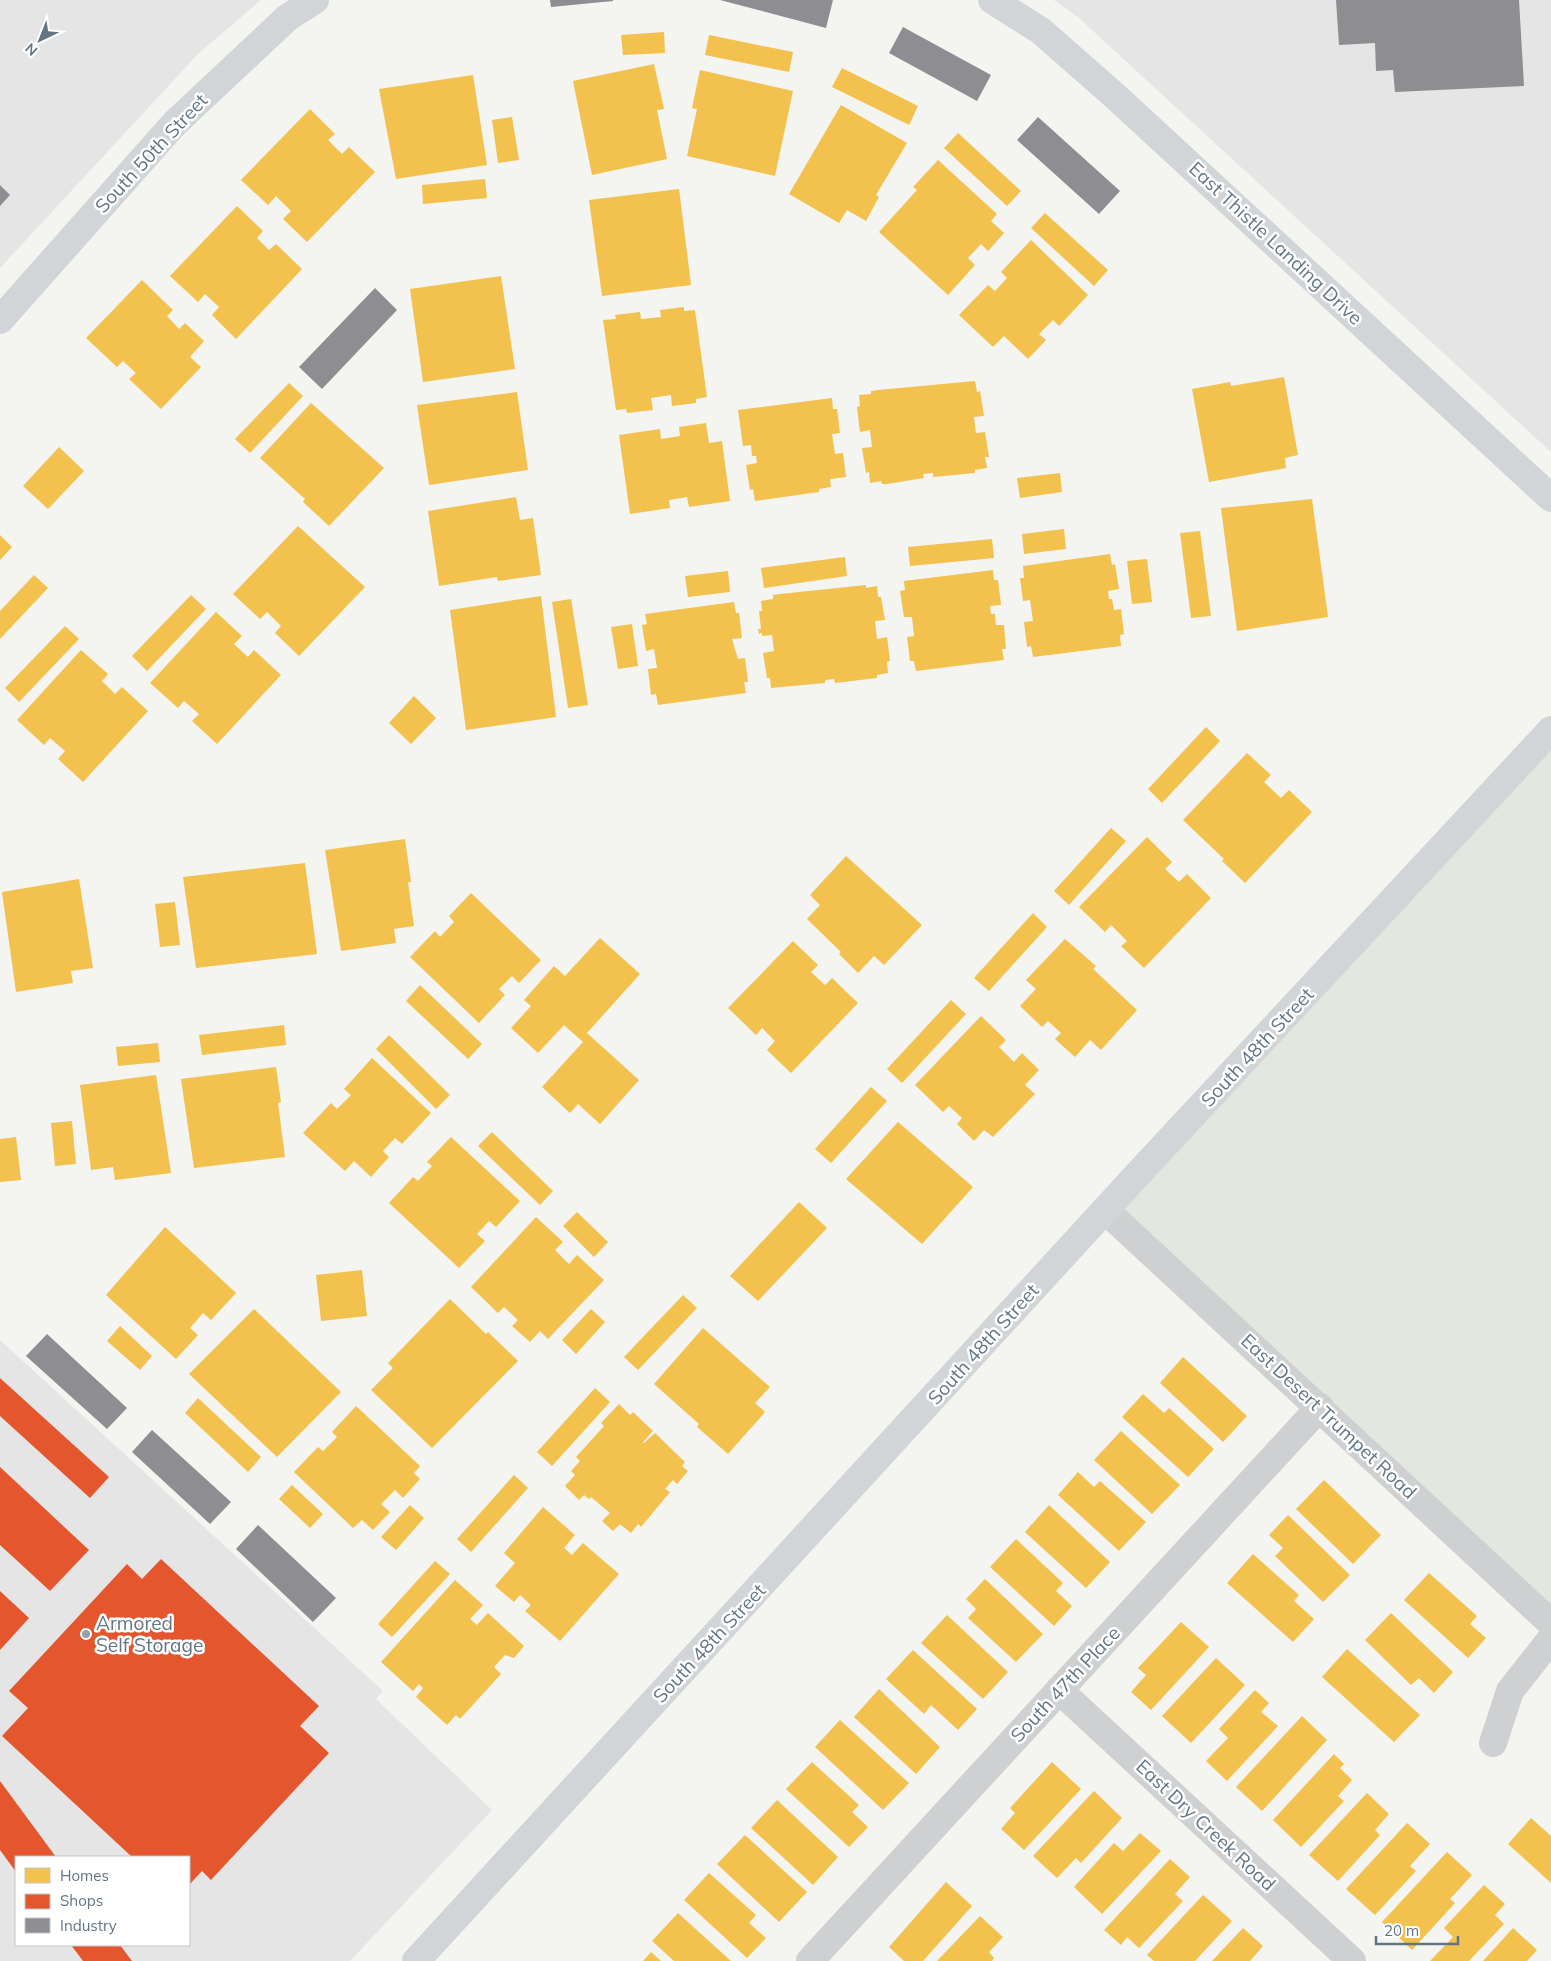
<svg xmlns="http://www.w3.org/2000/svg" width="1551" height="1961" font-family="Mulish,sans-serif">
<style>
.built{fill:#e4e5e4;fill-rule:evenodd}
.green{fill:#e3e7df}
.homes{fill:#f2c14e}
.shops{fill:#e4572e}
.industry{fill:#8d8d92}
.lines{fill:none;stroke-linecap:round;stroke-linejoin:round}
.street{stroke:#cfd0d1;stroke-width:28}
.secondary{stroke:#d2d5d8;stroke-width:28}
.poi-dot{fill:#94a1aa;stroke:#fff;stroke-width:2}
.labels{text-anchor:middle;stroke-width:5;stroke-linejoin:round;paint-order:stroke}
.street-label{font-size:19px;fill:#617584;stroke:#fff}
.poi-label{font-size:19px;fill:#617584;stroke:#fff;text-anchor:start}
</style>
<rect width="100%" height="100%" fill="#f4f4f1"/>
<g class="built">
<path d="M0 0H261L197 55 0 268Z"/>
<path d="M1054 0H1551V452L1143 77 1079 18Z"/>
<path d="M0 1340 383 1691 376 1699 492 1810 350 1961H0ZM16 1857H189V1945H16Z"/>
</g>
<path class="green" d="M1551 730V1623L1105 1210Z"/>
<g class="homes">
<path d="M664 32 665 53 623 55 621 35Z"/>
<path d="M709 35 793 52 789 72 705 55Z"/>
<path d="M654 64 664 109 657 110 667 159 592 175 573 81Z"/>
<path d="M842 68 918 106 909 125 832 87Z"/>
<path d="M700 70 793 91 775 176 687 156 697 109 692 108Z"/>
<path d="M473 75 487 165 396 179 379 89Z"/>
<path d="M841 105 907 143 876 195 879 197 866 221 847 210 839 223 789 194Z"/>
<path d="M310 109 335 134 328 140 342 154 349 147 375 172 307 242 283 219 291 211 276 196 268 205 241 180Z"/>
<path d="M512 117 519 160 498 163 492 120Z"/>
<path d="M958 133 1021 191 1007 206 944 148Z"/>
<path d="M938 160 997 214 991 221 1004 233 988 251 981 244 968 258 975 265 948 295 879 232 917 190 913 187Z"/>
<path d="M485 179 487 198 423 204 422 185Z"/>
<path d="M679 189 691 285 602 296 589 200Z"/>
<path d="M237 206 263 231 257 238 269 250 276 244 302 269 236 339 212 315 219 307 205 294 198 302 170 276Z"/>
<path d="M1045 213 1108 270 1094 286 1031 228Z"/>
<path d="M1031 240 1088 295 1059 326 1053 320 1039 334 1046 340 1028 359 1004 336 993 347 959 315 988 285 995 291 1007 278 1001 272Z"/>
<path d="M501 276 515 369 423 382 410 289Z"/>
<path d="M142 280 173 310 167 316 179 329 185 323 204 341 190 357 201 367 161 409 129 379 136 373 123 361 117 367 86 338Z"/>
<path d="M684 307V311L695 310 707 397 696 399V403L672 406 671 395 651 398 653 410 627 413 626 409 616 410 603 320 616 319 615 315 640 312 641 319 661 317 660 310Z"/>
<path d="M1284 377 1298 455 1285 458 1286 468 1209 482 1192 389 1230 382 1231 386Z"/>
<path d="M975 381 977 392 980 391 984 416 974 417 976 433 985 432 989 457H985L987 468 975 470V473L933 477V473L923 474 924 478 887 484H882L881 481 870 483 869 472 866 473 862 448 872 447 870 430 860 432 857 407 860 406 859 395 871 394V391L878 390Z"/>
<path d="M289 383 303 396 250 453 235 439Z"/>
<path d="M517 392 528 470 429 485 417 405Z"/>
<path d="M832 398 833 409H837L840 433 832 434 835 454 843 453 846 477 830 479 831 487 819 489V492L755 501 753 489 750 490 746 465 757 463 756 456H752L751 445 743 446 738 410Z"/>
<path d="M311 403 384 468 329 526 303 502 305 499 260 458Z"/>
<path d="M706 423 709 443 722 441 730 501 689 507 687 497 669 500 670 508 630 514 619 435 660 429 661 439 680 436 679 427Z"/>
<path d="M59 447 84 471 48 509 23 486Z"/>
<path d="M1060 473 1062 492 1020 498 1017 478Z"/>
<path d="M516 497 520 520 533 518 541 575 498 581 497 577 439 586 428 511Z"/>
<path d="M1312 499 1328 617 1237 631 1221 508Z"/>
<path d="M298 526 365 587 299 656 275 633 281 626 267 612 260 619 233 594Z"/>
<path d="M1064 529 1066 549 1024 554 1022 534Z"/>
<path d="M1200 531 1211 616 1191 618 1180 533Z"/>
<path d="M0 535 12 547 0 560Z"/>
<path d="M992 539 994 558 910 566 908 547Z"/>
<path d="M1110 554 1112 565 1115 564 1119 589 1108 591 1109 599H1112L1114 610 1121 609 1124 634 1120 635 1121 646 1033 657 1031 646 1027 647 1024 622 1033 621 1030 600 1023 601 1020 578H1024L1023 566Z"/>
<path d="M845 557 847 576 764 588 761 568Z"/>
<path d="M1147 559 1152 602 1132 604 1127 561Z"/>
<path d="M993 570 994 580H998L1001 605 990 606 991 614H995L996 625H1004L1006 649H1002L1004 660 916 671 914 661H910L907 637 914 636 912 617H904L900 591 905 590 904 581Z"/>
<path d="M728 571 730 592 688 597 685 576Z"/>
<path d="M34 575 48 588 0 639V611Z"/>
<path d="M866 585V588L877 586 878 597H881L885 620 875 621 877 639 887 637 890 661 887 662 888 673 877 675V678L835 683 834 679 825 680V683L771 688 770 678H767L763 653 774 651 772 635 762 636V633L759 634 758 629H761L759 611H762L761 601 773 599V595L780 594Z"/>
<path d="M191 595 206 609 147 671 132 656Z"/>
<path d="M541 596 556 717 466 730 450 610Z"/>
<path d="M571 599 588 705 568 708 552 602Z"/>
<path d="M734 602 736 613H739L742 638 732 639 738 659 745 658 748 682H744L746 693 658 705 656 694 651 695 648 669 657 668 654 649 646 651 642 625 647 624 645 614Z"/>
<path d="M216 612 242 636 234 644 248 657 254 650 281 675 217 744 192 721 199 714 184 701 178 708 150 683Z"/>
<path d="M632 624 638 666 618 669 611 627Z"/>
<path d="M65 626 79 639 19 702 5 688Z"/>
<path d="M81 650 108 674 102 681 115 694 122 687 148 711 83 782 58 759 65 751 50 738 44 745 17 720Z"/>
<path d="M414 696 436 718 411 744 389 723Z"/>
<path d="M1206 727 1220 741 1162 803 1148 789Z"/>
<path d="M1247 753 1271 775 1264 782 1281 798 1289 790 1312 812 1245 883 1222 861 1224 859 1183 820Z"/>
<path d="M1111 828 1126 841 1069 905 1054 891Z"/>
<path d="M1147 837 1172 862 1165 869 1179 882 1187 874 1211 898 1144 968 1121 946 1127 941 1111 925 1105 932 1079 907Z"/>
<path d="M405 839 411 882H408L414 926 394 929 396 943 341 951 325 850Z"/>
<path d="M846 856 922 925 884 965 874 956 858 973 839 954 841 952 807 919 820 905 810 895Z"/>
<path d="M305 863 317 954 196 968 183 877Z"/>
<path d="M79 879 93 968 71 971 73 983 16 992 2 892Z"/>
<path d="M471 893 541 960 519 983 512 976 499 989 505 995 479 1023 410 957 435 931 440 937 454 922 449 916Z"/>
<path d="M175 902 180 945 160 947 155 904Z"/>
<path d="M1033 913 1047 927 989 991 974 978Z"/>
<path d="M600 938 640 974 587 1033 639 1080 600 1124 578 1104 570 1113 542 1087 583 1042 564 1025 538 1053 511 1028 531 1006 524 1000 554 966 565 976Z"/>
<path d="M1065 939 1096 966 1093 969 1137 1010 1101 1050 1090 1040 1075 1057 1055 1039 1061 1033 1048 1021 1042 1027 1020 1006 1036 989 1026 980Z"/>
<path d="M793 941 818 965 811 972 825 985 832 978 858 1003 791 1073 767 1050 775 1041 762 1028 756 1035 728 1008Z"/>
<path d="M420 985 482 1044 468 1059 406 1001Z"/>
<path d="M951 1000 966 1014 902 1083 887 1069Z"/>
<path d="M981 1016 1006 1040 999 1047 1014 1062 1022 1053 1039 1070 1025 1085 1035 1094 993 1137 984 1130 974 1141 957 1124 962 1118 949 1106 943 1112 915 1085Z"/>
<path d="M284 1025 286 1045 202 1055 199 1035Z"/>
<path d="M389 1035 450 1095 436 1109 376 1049Z"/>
<path d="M158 1043 160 1062 118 1066 116 1047Z"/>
<path d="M372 1058 431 1113 402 1144 395 1138 383 1151 389 1157 371 1177 354 1161 345 1171 303 1133 331 1103 337 1109 351 1095 344 1089Z"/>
<path d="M276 1067 281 1102 278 1103 285 1157 194 1168 181 1079Z"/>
<path d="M156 1075 171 1173 115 1180 113 1167 91 1170 80 1085Z"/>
<path d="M871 1087 887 1101 831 1163 815 1149Z"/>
<path d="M72 1121 76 1164 55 1166 51 1123Z"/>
<path d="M898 1122 973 1187 922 1244 846 1179Z"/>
<path d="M492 1132 553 1191 540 1205 478 1146Z"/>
<path d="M16 1137 21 1180 0 1182V1139Z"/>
<path d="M451 1137 520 1201 496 1227 489 1221 477 1234 485 1241 459 1268 389 1203 413 1177 418 1181 432 1166 427 1162Z"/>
<path d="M799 1202 827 1228 758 1301 730 1276Z"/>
<path d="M577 1212 608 1242 594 1257 563 1226Z"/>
<path d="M536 1217 563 1242 555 1250 569 1264 577 1255 604 1280 548 1339 540 1331 530 1342 512 1326 518 1320 504 1307 498 1313 471 1287Z"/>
<path d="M165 1227 236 1293 211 1320 203 1313 190 1328 198 1335 176 1359 106 1295Z"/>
<path d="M362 1270 367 1316 321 1321 316 1275Z"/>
<path d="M683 1295 697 1308 638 1370 624 1357Z"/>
<path d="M450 1299 486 1334 488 1332 518 1361 432 1448 371 1390 393 1368 388 1363Z"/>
<path d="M254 1309 341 1392 277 1457 189 1374Z"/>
<path d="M591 1309 605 1322 576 1354 562 1340Z"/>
<path d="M120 1326 152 1356 140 1370 107 1341Z"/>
<path d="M703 1328 770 1387 755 1403 765 1412 728 1454 697 1427 699 1424 654 1384Z"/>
<path d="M1183 1357 1247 1416 1223 1442 1160 1383Z"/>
<path d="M595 1388 610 1402 552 1466 537 1452Z"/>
<path d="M1143 1394 1164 1413 1169 1408 1214 1449 1188 1477 1122 1417Z"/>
<path d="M198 1398 261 1457 248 1472 185 1413Z"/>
<path d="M619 1404 630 1415 633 1412 653 1431 643 1442 644 1443 655 1433 685 1462 682 1466 688 1471 677 1484 673 1480 665 1489 670 1492 641 1527 638 1524 631 1533 620 1524 613 1531 602 1521 610 1513 591 1497 589 1499 584 1495 579 1500 565 1486 575 1475 571 1471 580 1461 576 1457 604 1426 601 1423Z"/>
<path d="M356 1406 420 1466 414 1473 420 1479 403 1498 395 1490 381 1504 390 1512 373 1530 362 1520 353 1528 294 1472 318 1447 323 1451 337 1437 332 1432Z"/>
<path d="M1121 1431 1180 1485 1152 1514 1094 1460Z"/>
<path d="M1078 1472 1094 1487 1100 1481 1146 1522 1119 1551 1058 1495Z"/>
<path d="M514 1475 528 1488 471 1552 457 1539Z"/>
<path d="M1324 1480 1381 1535 1353 1564 1296 1509Z"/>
<path d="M292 1485 323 1514 310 1528 279 1499Z"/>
<path d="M410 1505 424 1518 396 1550 381 1537Z"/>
<path d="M1049 1505 1110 1562 1086 1588 1025 1532Z"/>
<path d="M543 1507 575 1535 564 1548 572 1555 583 1543 619 1574 560 1641 525 1611 531 1605 520 1595 514 1602 495 1586 515 1563 504 1553Z"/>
<path d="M1288 1515 1350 1575 1323 1602 1275 1556 1283 1548 1269 1535Z"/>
<path d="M1016 1539 1063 1583 1056 1591 1072 1606 1054 1626 990 1567Z"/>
<path d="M1253 1554 1299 1595 1294 1601 1314 1619 1293 1642 1227 1583Z"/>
<path d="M435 1561 450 1574 392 1637 378 1624Z"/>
<path d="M1429 1573 1477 1616 1470 1624 1486 1638 1468 1658 1404 1600Z"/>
<path d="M985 1579 1043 1634 1016 1662 968 1618 976 1609 966 1599Z"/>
<path d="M455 1580 483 1605 470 1619 477 1625 488 1613 524 1646 514 1658 505 1655 494 1667 501 1674 460 1719 456 1715 447 1725 416 1697 423 1688 419 1684 413 1691 381 1662Z"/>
<path d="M1391 1613 1453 1672 1434 1693 1419 1678 1411 1685 1365 1640Z"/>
<path d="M947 1615 1008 1672 983 1699 921 1643Z"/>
<path d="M1181 1622 1209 1647 1151 1710 1131 1692 1146 1675 1138 1668Z"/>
<path d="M1347 1649 1420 1715 1394 1742 1322 1677Z"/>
<path d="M913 1650 977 1709 958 1730 931 1705 924 1714 886 1679Z"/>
<path d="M1216 1658 1245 1685 1191 1743 1162 1716Z"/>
<path d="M879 1689 940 1747 916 1774 854 1717Z"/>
<path d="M1255 1690 1269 1703 1261 1712 1278 1726 1227 1781 1206 1761 1228 1738 1219 1729Z"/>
<path d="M1302 1716 1327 1740 1262 1811 1236 1787Z"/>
<path d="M840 1720 909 1783 883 1810 815 1747Z"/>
<path d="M1334 1754 1344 1764 1340 1768 1352 1780 1338 1796 1344 1801 1301 1847 1273 1820Z"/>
<path d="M812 1762 859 1805 852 1812 868 1827 849 1847 786 1789Z"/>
<path d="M1052 1762 1081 1789 1024 1850 1001 1829 1015 1813 1010 1808Z"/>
<path d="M1094 1791 1122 1818 1081 1863 1076 1858 1057 1878 1033 1856Z"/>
<path d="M1367 1793 1389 1814 1375 1830 1380 1835 1338 1881 1309 1855Z"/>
<path d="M777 1800 838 1857 813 1885 751 1828Z"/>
<path d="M1531 1818 1551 1836V1883L1508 1844Z"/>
<path d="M1407 1823 1430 1844 1410 1866 1416 1871 1375 1915 1346 1889Z"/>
<path d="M1140 1833 1161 1851 1102 1914 1074 1887 1114 1843 1123 1851Z"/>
<path d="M745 1835 807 1892 779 1922 717 1864Z"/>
<path d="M1447 1852 1472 1875 1450 1899 1455 1903 1412 1950 1382 1922Z"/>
<path d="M1170 1859 1190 1877 1175 1894 1183 1901 1139 1948 1127 1937 1121 1945 1104 1930Z"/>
<path d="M709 1873 756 1915 749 1923 766 1938 747 1958 684 1900Z"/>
<path d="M946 1882 972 1906 923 1961H904L889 1947Z"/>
<path d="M1484 1885 1505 1904 1495 1915 1504 1924 1469 1961H1430L1453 1937 1444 1928Z"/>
<path d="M1203 1895 1232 1921 1195 1961H1154L1147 1955Z"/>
<path d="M678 1913 731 1961H674L652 1941Z"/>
<path d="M980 1916 1003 1937 989 1952 994 1958 992 1961H937Z"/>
<path d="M1243 1928 1263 1946 1250 1961H1212Z"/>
<path d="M1513 1928 1537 1950 1527 1961H1483Z"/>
<path d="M651 1952 661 1961H643Z"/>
</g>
<g class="shops">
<path d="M0 1378 109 1477 90 1498 0 1416Z"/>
<path d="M0 1467 89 1550 50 1591 0 1545Z"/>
<path d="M161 1559 319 1706 300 1726 329 1753 211 1880 202 1871 189 1885V1857H132L2 1736 28 1708 9 1691 127 1564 142 1579Z"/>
<path d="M0 1591 29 1618 0 1650Z"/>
<path d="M0 1781 56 1857H16V1872L0 1850Z"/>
<path d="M71 1945H120L132 1961H83Z"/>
</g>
<g class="industry">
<path d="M550 0H613V1L551 7Z"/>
<path d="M720 0H833L826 28Z"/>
<path d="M1336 0H1519L1524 86 1395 92 1393 70 1376 71 1375 43 1339 45Z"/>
<path d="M903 27 991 75 977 101 889 53Z"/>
<path d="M1038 117 1120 191 1099 214 1017 140Z"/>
<path d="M0 185 10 195 0 206Z"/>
<path d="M375 288 397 310 322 389 299 367Z"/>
<path d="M47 1334 127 1408 107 1429 26 1356Z"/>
<path d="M152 1430 231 1502 210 1524 132 1452Z"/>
<path d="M258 1525 336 1598 313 1622 236 1549Z"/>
</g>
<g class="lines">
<g class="street">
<path d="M1105 1210 1551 1623"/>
<path d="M1059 1690 1352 1961"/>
<path d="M1493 1743 1510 1691 1551 1639"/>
<path d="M810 1961 1320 1407"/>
</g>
<g class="secondary">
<path d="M992 0 1041 31 1115 96 1551 498"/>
<path d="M0 320 174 124 287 18 315 0"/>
<path d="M416 1961 1138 1174 1551 730"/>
</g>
</g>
<circle class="poi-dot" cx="86" cy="1634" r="5"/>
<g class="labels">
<g class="street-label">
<text transform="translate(151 153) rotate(-47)" y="7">South 50th Street</text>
<text transform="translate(1276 243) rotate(43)" y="7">East Thistle Landing Drive</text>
<text transform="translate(1257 1047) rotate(-47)" y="7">South 48th Street</text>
<text transform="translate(983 1344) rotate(-48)" y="7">South 48th Street</text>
<text transform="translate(1329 1416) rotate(43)" y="7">East Desert Trumpet Road</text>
<text transform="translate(709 1643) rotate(-47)" y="7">South 48th Street</text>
<text transform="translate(1065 1684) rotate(-47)" y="7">South 47th Place</text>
<text transform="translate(1206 1825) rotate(43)" y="7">East Dry Creek Road</text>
</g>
<g class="poi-label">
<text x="96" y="1630">Armored<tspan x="96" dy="22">Self Storage</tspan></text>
</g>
</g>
<rect x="15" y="1856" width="175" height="90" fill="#ffffff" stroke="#c0c8ce"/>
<rect x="25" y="1868" width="25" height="15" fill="#f2c14e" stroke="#c0c8ce"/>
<text x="60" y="1881" font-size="15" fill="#617584">Homes</text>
<rect x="25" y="1894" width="25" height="15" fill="#e4572e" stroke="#c0c8ce"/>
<text x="60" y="1906" font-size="15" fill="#617584">Shops</text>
<rect x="25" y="1918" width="25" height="15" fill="#8d8d92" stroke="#c0c8ce"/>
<text x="60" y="1931" font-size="15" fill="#617584">Industry</text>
<g transform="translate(40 40) rotate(223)" stroke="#ffffff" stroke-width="4" paint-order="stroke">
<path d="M0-4L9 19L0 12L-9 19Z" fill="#617584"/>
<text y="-8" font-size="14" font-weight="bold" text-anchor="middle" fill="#617584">N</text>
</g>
<path d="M1376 1936v8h82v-8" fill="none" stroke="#617584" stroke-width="2.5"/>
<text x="1384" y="1936" font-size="15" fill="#617584" stroke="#ffffff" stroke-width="4" paint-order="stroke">20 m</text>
</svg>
